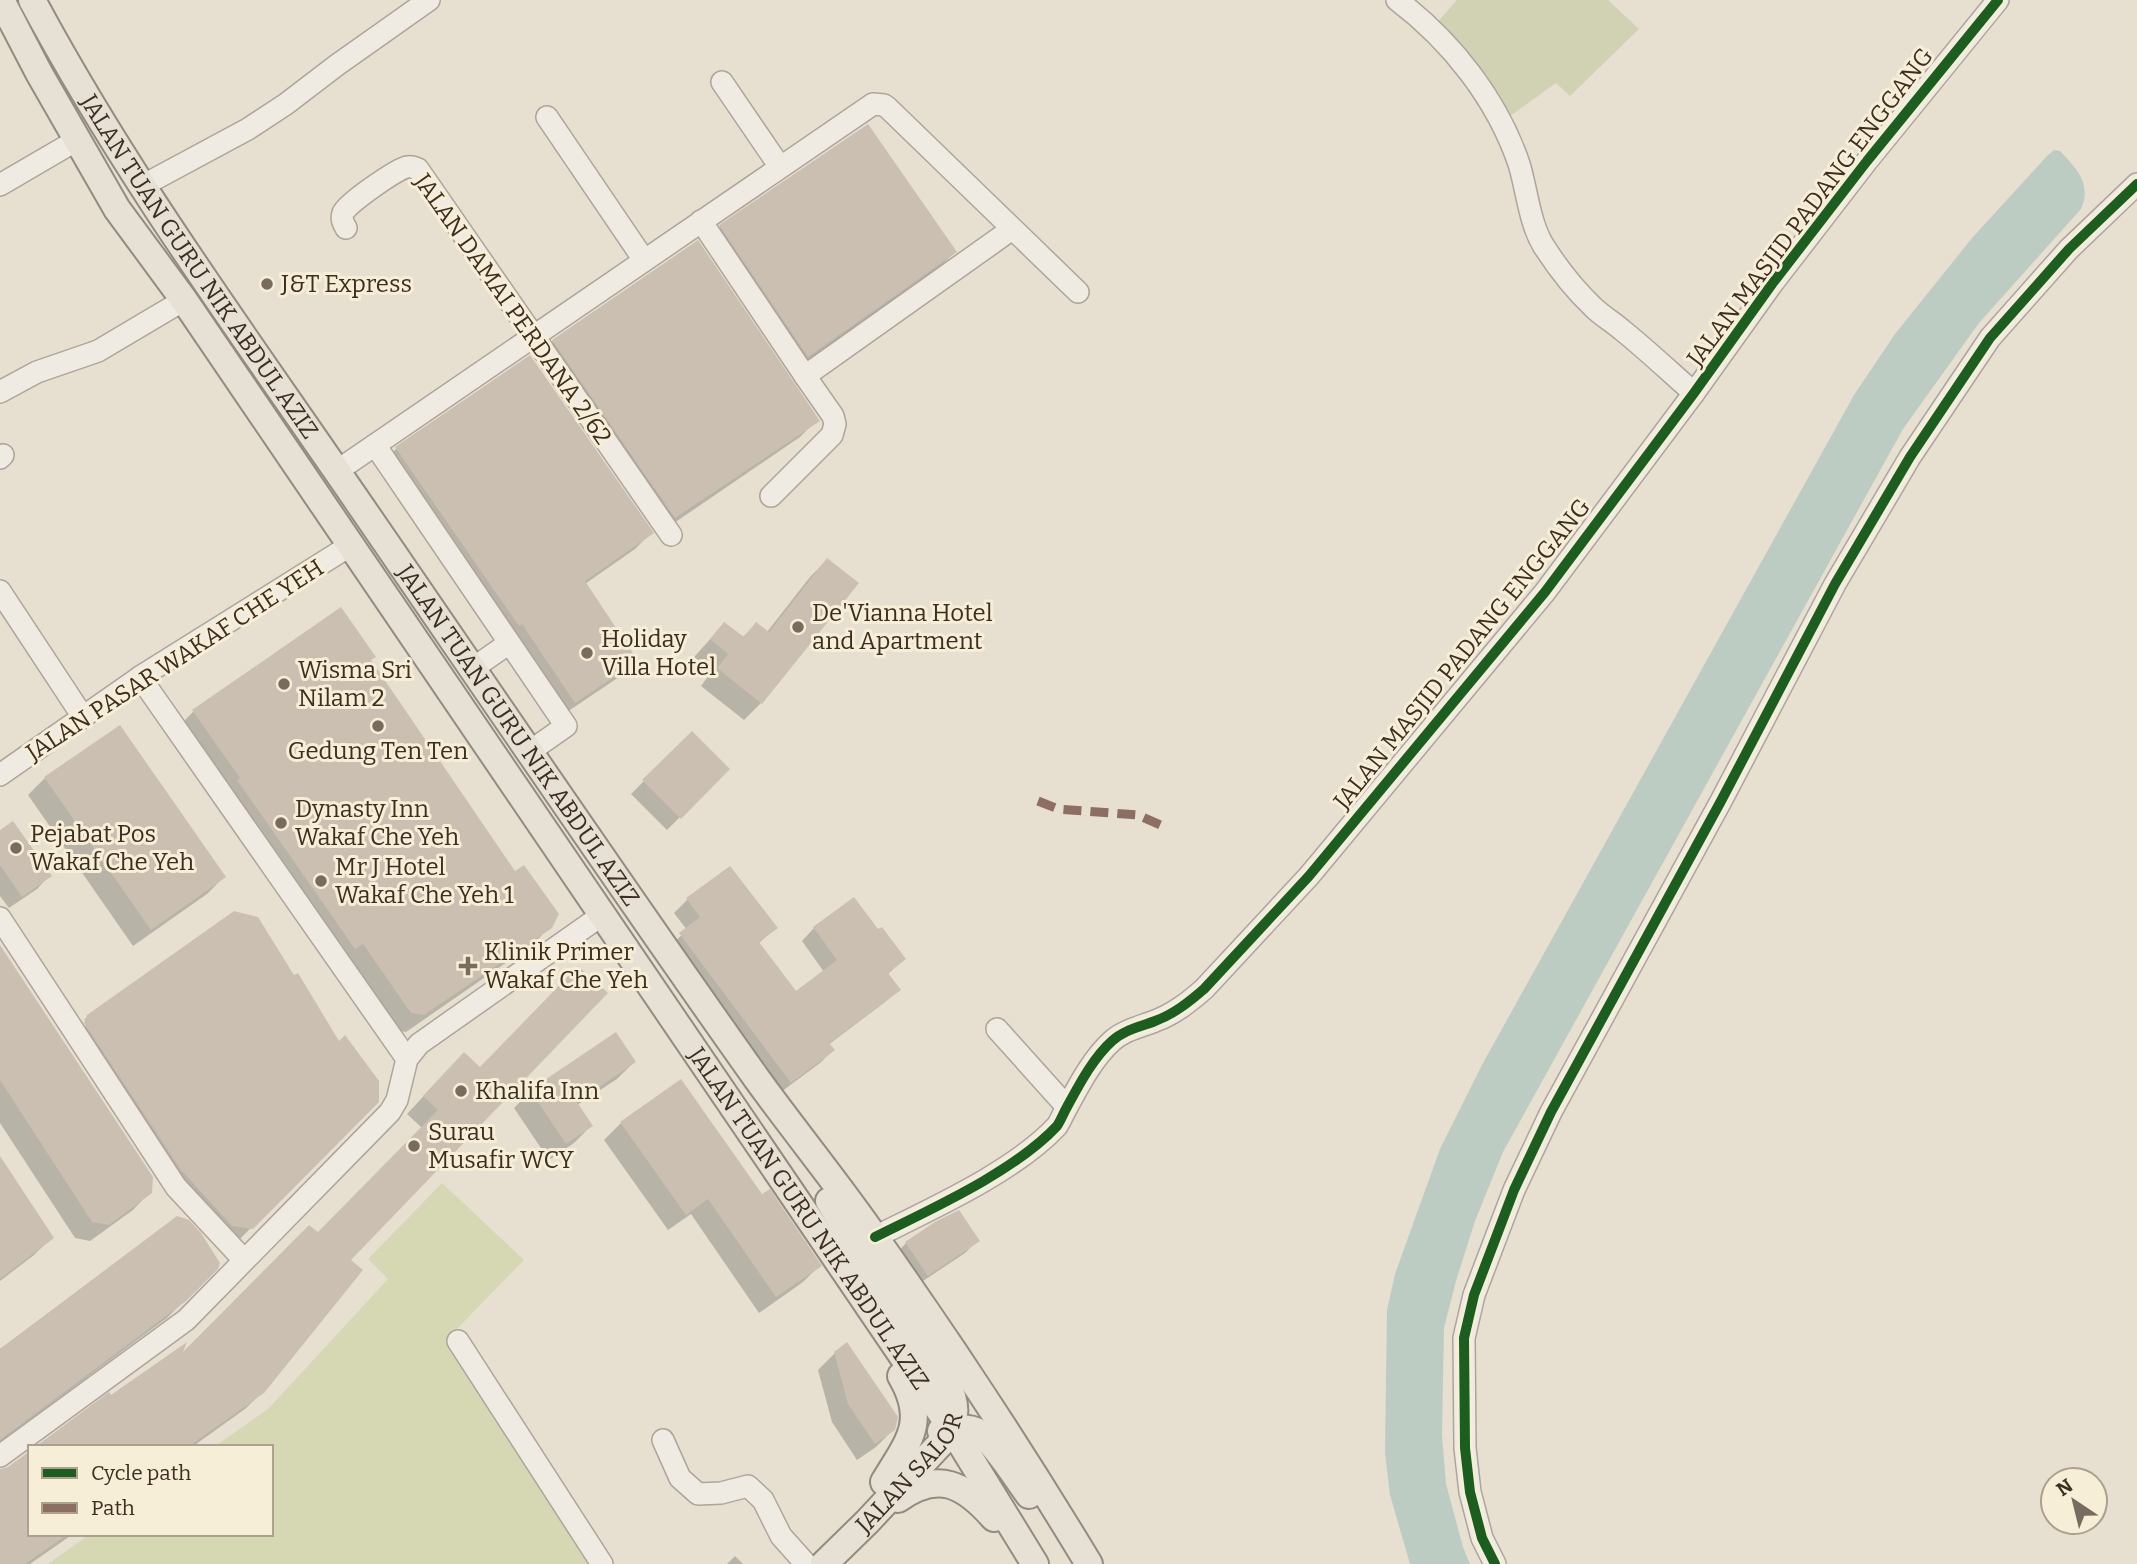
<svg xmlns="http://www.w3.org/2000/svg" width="2137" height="1564" font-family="Bitter,serif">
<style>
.green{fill:#d6d7b3}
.cemetery{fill:#d1d1b3}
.water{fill:#bcccc2}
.shadow{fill:#0003}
.building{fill:#cbbfb2}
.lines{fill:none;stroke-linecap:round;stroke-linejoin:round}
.minor-casing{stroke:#ada599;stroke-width:24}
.major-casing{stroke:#928b80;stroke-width:30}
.minor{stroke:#efebe3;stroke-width:21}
.major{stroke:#e6e1d4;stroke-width:26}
.quiet{stroke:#8d6e63;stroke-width:9;stroke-dasharray:18 9;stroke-linecap:butt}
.cycleway-casing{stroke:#f7eed8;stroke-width:15}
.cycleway{stroke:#1b5e20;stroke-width:10}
.poi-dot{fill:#786c5e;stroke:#f7eed8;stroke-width:2.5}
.labels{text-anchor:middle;stroke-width:6;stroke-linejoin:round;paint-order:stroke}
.street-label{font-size:24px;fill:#3d2e20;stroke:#f7eed8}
.poi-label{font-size:24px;fill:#3d2e20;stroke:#f7eed8;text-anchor:start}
</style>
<rect width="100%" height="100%" fill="#e7e0d1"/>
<path class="green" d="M442 1183 524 1260 448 1338 592 1564H48L90 1534H271V1447H214L268 1409 388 1279 368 1259Z"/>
<path class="cemetery" d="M1457 0H1608L1639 29 1570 96 1556 83 1510 116 1436 24Z"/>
<path class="water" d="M2054 150 2060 151C2077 169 2092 184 2081 209L1979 323 1903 429 1503 1152 1475 1221 1456 1281 1444 1328 1442 1435 1446 1484 1463 1547 1470 1564H1410L1390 1495 1385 1453 1387 1310 1395 1274 1440 1149 1483 1063 1854 395 1895 334 1972 238 2047 156Z"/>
<g class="shadow">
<path d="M721 226 955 252 938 269 791 373 704 243Z"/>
<path d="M553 341 817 420 800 437 658 534 536 358Z"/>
<path d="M397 448 651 533 635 549 585 584 636 661 619 677 558 718 380 465Z"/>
<path d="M827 560 761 703 744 720 701 686 712 671 694 657 724 624 742 638 756 624 767 632 810 577Z"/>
<path d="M370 661 551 926 533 944 406 1032 394 1030 176 729 193 712Z"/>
<path d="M692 733 728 769 667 830 631 794Z"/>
<path d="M45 778 224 877 207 894 133 946 28 795Z"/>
<path d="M0 832 49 876 37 889 9 908 0 896Z"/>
<path d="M730 868 775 928 758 944 796 993 824 972 802 941 814 928 878 932 904 959 887 975 898 990 885 1002 828 1045 833 1050 820 1063 777 1095 668 948 687 930 674 913 687 900Z"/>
<path d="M0 956 150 1192 133 1210 90 1241 75 1238 0 1123Z"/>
<path d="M88 1016 338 1044 377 1101 234 1245 70 1034 83 1021 80 1031 84 1032 87 1020H84Z"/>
<path d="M634 1062 617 1079 577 1105 591 1126 574 1143 549 1160 514 1108 531 1091Z"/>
<path d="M480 1069 349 1260 263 1391 245 1409 192 1447H38L110 1397 178 1359 318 1234 422 1128 407 1114 447 1071Z"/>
<path d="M621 1123 761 1197 820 1265 803 1282 759 1313 691 1214 668 1230 604 1140Z"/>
<path d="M0 1159 51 1238 34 1255 0 1281Z"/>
<path d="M177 1218 216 1268 167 1318 0 1442V1349Z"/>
<path d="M977 1241 965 1253 914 1287 894 1256 906 1243Z"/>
<path d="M835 1353 893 1430 876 1447 857 1460 832 1422 818 1370Z"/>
<path d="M9 1468 30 1534H73L30 1564H0V1471Z"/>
<path d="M735 1556 743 1564H727Z"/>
</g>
<g class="building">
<path d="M868 124 957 252 808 357 719 225Z"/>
<path d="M698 240 820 421 675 518 552 340Z"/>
<path d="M530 355 654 533 585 581 638 661 575 703 522 624 519 626 395 447Z"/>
<path d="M827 558 859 583 762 704 717 668 728 654 710 639 724 622 744 637 756 622 769 632Z"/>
<path d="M341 607 376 657 371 660 515 871 524 865 559 914 552 928 424 1015 411 1013 363 944 355 949 237 780 240 778 192 710Z"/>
<path d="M120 725 226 877 151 930 44 777Z"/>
<path d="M692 731 730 769 681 819 642 780Z"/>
<path d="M13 821 52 876 22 897 0 865V830Z"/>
<path d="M730 866 778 928 759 942 796 991 837 960 813 927 854 897 878 929 882 927 906 959 888 973 901 990 829 1043 835 1050 791 1083 679 933 700 917 686 898Z"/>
<path d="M234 911 258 917 294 975 298 973 339 1041 345 1035 379 1081V1102L253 1229 232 1226 181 1170 84 1023 87 1015Z"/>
<path d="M0 945 153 1177 152 1193 109 1225 92 1222 0 1080Z"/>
<path d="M578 966 608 993 351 1260 363 1270 264 1393 188 1447H35L109 1392 111 1395 187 1342 183 1352 309 1225 318 1232 438 1110 423 1096 464 1052 480 1067Z"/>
<path d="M616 1032 636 1062 577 1102 593 1126 566 1144 530 1090Z"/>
<path d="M681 1079 762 1194 770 1189 822 1266 776 1297 708 1199 686 1215 620 1122Z"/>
<path d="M0 1156 54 1238 0 1279Z"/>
<path d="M959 1210 980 1241 928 1276 905 1242 935 1222Z"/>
<path d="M177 1216 189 1220 201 1233 220 1263 218 1269 186 1301 0 1440V1349Z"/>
<path d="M847 1342 898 1417 895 1430 875 1444 848 1404 834 1352Z"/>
<path d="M30 1451V1534H68L25 1564H0V1469L8 1467Z"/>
</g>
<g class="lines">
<g class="minor-casing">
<g id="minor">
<path d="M1397 0C1451 41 1497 99 1519 164 1527 190 1529 221 1543 245 1557 267 1574 289 1593 307 1602 316 1613 322 1622 330 1647 350 1670 372 1694 393"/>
<path d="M722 82 780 167"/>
<path d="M547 117 644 260"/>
<path d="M0 185 77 140"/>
<path d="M142 186 248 129 286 104 337 65 429 0"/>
<path d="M701 221 805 376"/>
<path d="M346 228C343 223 341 219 343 213 346 204 397 169 407 167 412 166 413 167 418 169L671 535"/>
<path d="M0 392 37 372 98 351 184 300"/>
<path d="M375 445 566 726 529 752"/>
<path d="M0 458 3 455"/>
<path d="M337 471 873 104 884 105 888 108 1078 292"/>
<path d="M771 496 832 435 835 424 833 416 805 376 1012 229"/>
<path d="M0 591 83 717"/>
<path d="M472 669 509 643"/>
<path d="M140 677 407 1059"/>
<path d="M0 775 140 677 351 545"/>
<path d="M0 918 176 1187 244 1260"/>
<path d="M997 1029 1067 1107"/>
<path d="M875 1237C931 1209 1014 1172 1057 1126 1061 1120 1063 1114 1067 1107 1079 1085 1093 1058 1112 1041 1124 1030 1140 1027 1155 1021 1174 1014 1189 1002 1204 989L1309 876 1545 592 1694 393 1772 284 1867 161 1998 0"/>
<path d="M458 1341 602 1564"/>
<path d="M663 1440 680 1478 698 1494 721 1493 748 1486 763 1500 781 1536 806 1564"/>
<path d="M0 1456 186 1320 390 1112 397 1100 407 1059 419 1044 602 915"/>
<path d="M1495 1564 1482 1538 1470 1492 1465 1448 1464 1338 1474 1295 1514 1190 1551 1112 1721 801 1835 584 1910 457 1990 338 2069 249 2137 184"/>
</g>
</g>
<g class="major-casing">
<g id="major">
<path id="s1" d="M1 0 39 73 117 209 184 300 844 1270 952 1429 1035 1564"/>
<path id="s2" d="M32 0C120 165 230 316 336 470 476 673 614 878 757 1079 796 1133 838 1184 876 1239 951 1345 1022 1453 1089 1564"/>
<path d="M941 1431C953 1428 968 1426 980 1433 995 1443 1017 1479 1029 1495"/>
<path d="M884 1482C908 1442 928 1422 901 1376"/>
<path d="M898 1499C938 1470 964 1484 994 1518"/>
<path id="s3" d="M824 1564 867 1522 942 1442C959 1418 957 1404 945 1377L872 1271 829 1201"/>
</g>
</g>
<use href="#minor" class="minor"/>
<use href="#major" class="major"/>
<path class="quiet" d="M1038 801 1058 809 1138 815 1167 828"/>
<g class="cycleway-casing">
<g id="cycleway">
<path d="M875 1237C931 1209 1014 1172 1057 1126 1061 1120 1063 1114 1067 1107 1079 1085 1093 1058 1112 1041 1124 1030 1140 1027 1155 1021 1174 1014 1189 1002 1204 989L1309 876 1545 592 1694 393 1772 284 1867 161 1998 0"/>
<path d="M1495 1564 1482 1538 1470 1492 1465 1448 1464 1338 1474 1295 1514 1190 1551 1112 1721 801 1835 584 1910 457 1990 338 2069 249 2137 184"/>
</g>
</g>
<use href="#cycleway" class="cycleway"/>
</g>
<g class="poi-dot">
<circle cx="267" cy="284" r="7"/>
<circle cx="798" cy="627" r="7"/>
<circle cx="587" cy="653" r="7"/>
<circle cx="284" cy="684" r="7"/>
<circle cx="378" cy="726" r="7"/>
<circle cx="281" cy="823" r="7"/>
<circle cx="16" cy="848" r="7"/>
<circle cx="321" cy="881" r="7"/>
<path d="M464.5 955.5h7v7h7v7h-7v7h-7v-7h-7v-7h7z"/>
<circle cx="461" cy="1091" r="7"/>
<circle cx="414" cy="1146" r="7"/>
</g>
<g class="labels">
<g class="street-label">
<text transform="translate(1810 207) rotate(-53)" y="8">JALAN MASJID PADANG ENGGANG</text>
<text dy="8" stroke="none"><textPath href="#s2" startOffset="315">JALAN TUAN GURU NIK ABDUL AZIZ</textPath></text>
<text transform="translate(513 309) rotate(55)" y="8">JALAN DAMAI PERDANA 2/62</text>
<text transform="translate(1462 654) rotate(-51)" y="8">JALAN MASJID PADANG ENGGANG</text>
<text transform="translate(175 660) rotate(-33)" y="8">JALAN PASAR WAKAF CHE YEH</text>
<text dy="8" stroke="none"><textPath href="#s2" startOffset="882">JALAN TUAN GURU NIK ABDUL AZIZ</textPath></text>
<text dy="8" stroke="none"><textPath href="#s1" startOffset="1463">JALAN TUAN GURU NIK ABDUL AZIZ</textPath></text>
<text dy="8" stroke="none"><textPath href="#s3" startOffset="126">JALAN SALOR</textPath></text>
</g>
<g class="poi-label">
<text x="281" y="292">J&amp;T Express</text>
<text x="812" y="621">De'Vianna Hotel<tspan x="812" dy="28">and Apartment</tspan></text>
<text x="601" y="647">Holiday<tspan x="601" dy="28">Villa Hotel</tspan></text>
<text x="298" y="678">Wisma Sri<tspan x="298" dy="28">Nilam 2</tspan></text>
<text x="378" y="759" text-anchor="middle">Gedung Ten Ten</text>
<text x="295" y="817">Dynasty Inn<tspan x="295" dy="28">Wakaf Che Yeh</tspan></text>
<text x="30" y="842">Pejabat Pos<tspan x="30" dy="28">Wakaf Che Yeh</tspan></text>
<text x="335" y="875">Mr J Hotel<tspan x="335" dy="28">Wakaf Che Yeh 1</tspan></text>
<text x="484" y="960">Klinik Primer<tspan x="484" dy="28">Wakaf Che Yeh</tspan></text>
<text x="475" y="1099">Khalifa Inn</text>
<text x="428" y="1140">Surau<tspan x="428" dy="28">Musafir WCY</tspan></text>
</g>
</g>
<rect x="28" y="1445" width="245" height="91" fill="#f7eed8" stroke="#ada18e" stroke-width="2"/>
<rect x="42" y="1468" width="35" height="10" fill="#1b5e20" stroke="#ada18e" stroke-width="2"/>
<text x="91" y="1480" font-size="21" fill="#3d2e20">Cycle path</text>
<rect x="42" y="1503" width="35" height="10" fill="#8d6e63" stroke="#ada18e" stroke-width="2"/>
<text x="91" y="1515" font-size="21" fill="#3d2e20">Path</text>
<g transform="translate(2074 1501) rotate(325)"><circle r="33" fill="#f7eed8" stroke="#ada18e" stroke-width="2"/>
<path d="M0-5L12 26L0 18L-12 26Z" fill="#786c5e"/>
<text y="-10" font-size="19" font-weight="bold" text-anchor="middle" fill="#3d2e20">N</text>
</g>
</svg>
